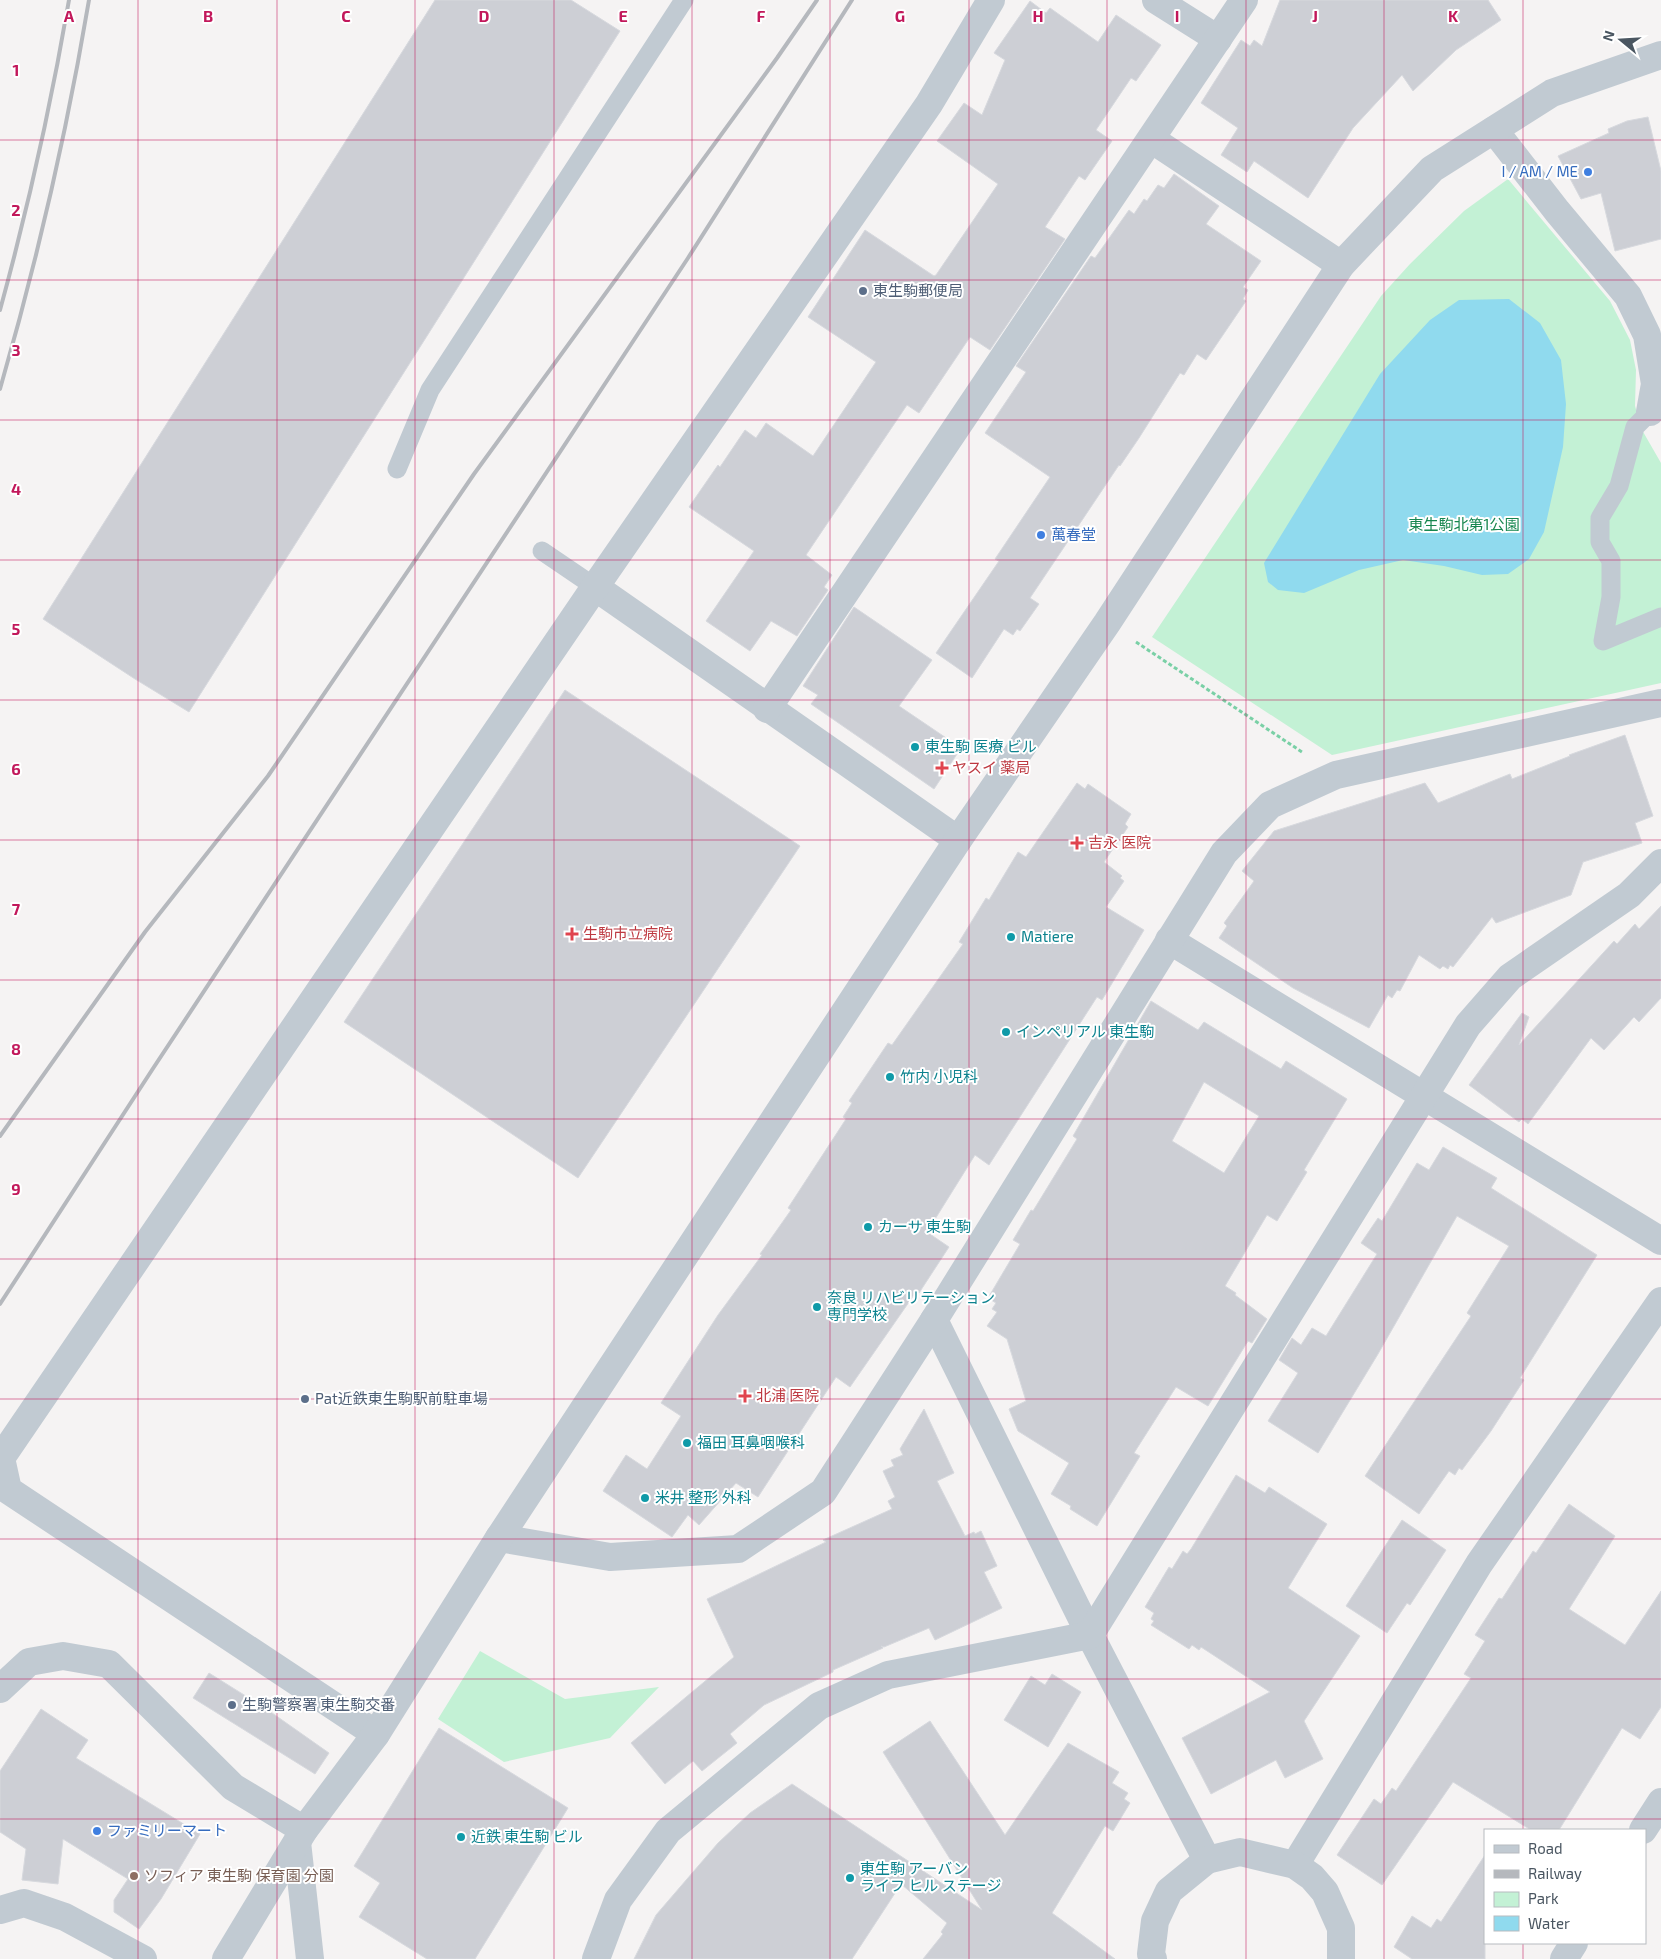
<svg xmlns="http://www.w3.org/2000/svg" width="1661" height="1959" font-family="'Exo 2','Noto Sans JP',sans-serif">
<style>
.green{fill:#c3f1d5}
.water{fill:#90daee}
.building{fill:#cdcfd5;stroke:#d7d9de;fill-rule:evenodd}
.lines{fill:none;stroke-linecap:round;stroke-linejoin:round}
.path{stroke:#7ad0a6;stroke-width:3;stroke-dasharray:4 2.5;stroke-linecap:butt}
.service{stroke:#c1cad2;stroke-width:19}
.minor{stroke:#c1cad2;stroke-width:28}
.tertiary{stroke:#c1cad2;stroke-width:28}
.rail{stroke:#b5b8bd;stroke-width:4}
.grid{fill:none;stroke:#c2185b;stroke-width:1;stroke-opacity:0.55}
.shop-dot{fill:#3f7fe0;stroke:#fff;stroke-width:2}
.service-dot{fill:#5c6f8a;stroke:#fff;stroke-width:2}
.culture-dot{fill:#0f9aa8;stroke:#fff;stroke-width:2}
.health-dot{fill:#e0444e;stroke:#fff;stroke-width:2}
.education-dot{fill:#8d6e63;stroke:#fff;stroke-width:2}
.labels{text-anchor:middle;stroke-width:4;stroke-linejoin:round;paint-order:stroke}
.shop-label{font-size:15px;fill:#366cbe;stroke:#fff;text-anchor:start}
.service-label{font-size:15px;fill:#4e5e75;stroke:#fff;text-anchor:start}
.park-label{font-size:15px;fill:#17864f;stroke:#fff}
.culture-label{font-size:15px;fill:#0d838f;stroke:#fff;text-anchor:start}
.health-label{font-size:15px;fill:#be3a42;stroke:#fff;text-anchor:start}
.education-label{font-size:15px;fill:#785e54;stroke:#fff;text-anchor:start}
.grid-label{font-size:16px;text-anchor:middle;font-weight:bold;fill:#c2185b;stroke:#fff;stroke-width:4;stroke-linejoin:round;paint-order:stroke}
</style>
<rect width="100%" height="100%" fill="#f5f3f3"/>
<g class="green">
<path d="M1508 179 1610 301 1630 340 1636 370 1635 406 1642 430 1661 463V683L1332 755 1152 637 1381 296 1410 264 1464 211Z"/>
<path d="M480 1651 565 1699 659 1687 610 1738 504 1762 438 1719Z"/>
</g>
<path class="water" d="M1509 299 1540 323 1561 360 1566 404 1563 447 1544 532 1529 559 1508 574 1482 575 1444 566 1403 560 1359 570 1304 593 1278 590 1268 582 1264 563 1380 374 1430 320 1459 300Z"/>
<g class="building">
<path d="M435 0H571L620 31 189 712 135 679 43 619Z"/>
<path d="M1280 0H1488L1501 20 1456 50 1413 91 1402 75 1353 128 1308 198 1254 161 1247 172 1221 155 1238 128 1201 103 1241 40 1250 46 1254 40 1262 46Z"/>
<path d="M1030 1 1046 13 1050 8 1098 42 1116 15 1161 45 1136 81 1131 78 1096 130 1112 141 1085 180 1079 176 1045 227 1065 239 990 350 970 337 919 413 907 405 806 555 832 575 824 587 828 590 797 636 771 621 750 651 706 621 754 551 689 507 718 465 720 467 745 430 756 438 766 423 813 456 876 362 808 317 865 230 934 276 936 275 998 184 937 141 964 103 982 115 1005 60 994 53Z"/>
<path d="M1648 117 1661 171V239L1615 251 1601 193 1581 199 1558 156 1609 133 1608 129 1627 121Z"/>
<path d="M1174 174 1219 206 1206 224 1261 261 1243 287 1248 290 1243 299 1246 301 1206 360 1197 354 1184 375 1180 373 1139 438 1120 466 1119 465 1030 598 1039 604 1020 631 1017 629 1013 635 1004 629 972 678 936 653 999 561 995 559 1050 477 985 433 1026 372 1016 366 1091 256 1095 258 1129 210 1134 214 1144 199 1147 201 1158 185 1164 188Z"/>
<path d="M854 607 932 660 899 706 961 748 934 789 811 704 818 695 803 686Z"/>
<path d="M565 690 800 846 578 1178 344 1022Z"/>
<path d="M1625 735 1653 816 1635 823 1642 843 1583 862 1571 895 1496 923 1492 917 1453 967 1450 965 1448 969 1443 966 1440 969 1419 955 1400 991 1397 990 1392 998 1388 995 1369 1028 1293 988 1219 938 1227 926 1224 923 1254 881 1242 871 1274 831 1425 783 1438 803 1510 774 1512 779 1570 756 1569 755Z"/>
<path d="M1077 783 1085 789 1088 784 1131 814 1125 824 1128 827 1104 862 1122 876 1120 878 1124 881 1106 907 1144 930 1102 1000 1097 997 989 1165 975 1155 927 1232 949 1247 919 1293 916 1292 850 1387 836 1377 758 1497 736 1483 699 1525 688 1515 672 1537 603 1491 626 1455 647 1469 681 1416 661 1403 718 1315 762 1255 760 1254 791 1210 788 1208 846 1119 843 1117 852 1103 849 1101 888 1043 892 1045 963 944 959 942 986 898 989 900 1018 852 1026 857Z"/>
<path d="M1661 906V998L1639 1022 1634 1017 1604 1050 1591 1038 1528 1124 1522 1119 1519 1122 1469 1085 1522 1013 1529 1017 1519 1045 1614 941 1617 944 1635 924 1639 929Z"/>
<path d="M1151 1001 1198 1030 1204 1022 1281 1069 1286 1061 1347 1099 1304 1170 1307 1172 1277 1221 1267 1215 1225 1286 1236 1293 1235 1295 1267 1319 1252 1343 1248 1341 1208 1406 1176 1387 1134 1453 1140 1456 1097 1526 1070 1509 1071 1506 1051 1494 1069 1463 1018 1431 1009 1409 1026 1401 1007 1339 987 1326 997 1312 992 1309 996 1303 988 1298 1020 1244 1013 1240 1031 1210 1033 1211 1077 1139 1073 1136ZM1204 1082 1259 1116 1224 1173 1172 1141Z"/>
<path d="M1443 1147 1497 1178 1491 1188 1597 1255 1520 1378 1524 1380 1491 1431 1462 1470 1459 1468 1455 1475 1449 1471 1419 1514 1365 1476 1471 1316 1467 1313 1509 1246 1457 1216 1378 1354 1318 1453 1268 1421 1298 1373 1279 1360 1292 1338 1301 1345 1312 1328 1326 1336 1377 1254 1361 1243 1378 1218 1382 1221 1417 1163 1429 1170Z"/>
<path d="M924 1409 954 1473 937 1481 965 1536 974 1532 975 1534 981 1531 997 1566 984 1572 1002 1608 935 1640 929 1628 884 1647 881 1646 883 1648 833 1670V1672L764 1705 730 1734 737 1743 702 1771 693 1761 665 1784 631 1743 734 1657 707 1599 826 1542 823 1540 892 1509 888 1501 895 1497 883 1471 894 1466 891 1460 903 1455 900 1449Z"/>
<path d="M1236 1475 1265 1493 1269 1487 1327 1524 1288 1588 1360 1636 1304 1721 1323 1759 1285 1778 1276 1760 1211 1794 1182 1738 1270 1692 1201 1647 1199 1650 1192 1645 1189 1649 1151 1625 1154 1621 1151 1619 1154 1613 1145 1607 1169 1567 1172 1569 1183 1551 1187 1554 1191 1549Z"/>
<path d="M1569 1504 1615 1536 1569 1609 1625 1645 1661 1591V1707L1640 1739 1622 1728 1559 1830H1531L1453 1782 1382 1885 1337 1855 1374 1799 1381 1804 1392 1788 1396 1791 1471 1678 1464 1674 1485 1641 1475 1635 1499 1598 1502 1599 1533 1551 1536 1553Z"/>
<path d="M1402 1520 1446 1550 1410 1605 1407 1603 1387 1633 1346 1606Z"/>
<path d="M209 1673 265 1708 329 1753 315 1774 193 1698Z"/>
<path d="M1052 1674 1081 1692 1048 1747 1004 1720 1031 1676 1045 1685Z"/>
<path d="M41 1709 88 1740 76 1758 200 1834 161 1899 139 1929 114 1912V1900L128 1879 63 1839 58 1884 22 1880 26 1849 0 1832V1771Z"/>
<path d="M930 1721 1005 1835 1068 1743 1119 1772 1112 1783 1128 1793 1124 1799 1130 1803 1113 1831 1105 1826 1052 1913 1115 1959H923L943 1934 941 1932 947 1923 901 1884 852 1959H634L656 1915 718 1843 750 1813 792 1784 982 1910 883 1752Z"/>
<path d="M439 1728 568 1808 475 1959H427L359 1917 380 1883 354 1866Z"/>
<path d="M1485 1855V1959H1412L1394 1947 1412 1916 1431 1928 1437 1919 1441 1922Z"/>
</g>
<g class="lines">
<path class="path" d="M1136 642 1302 752"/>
<g class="service">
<path d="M1650 412 1635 427 1619 486 1600 518V542L1611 561V597L1603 641 1661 617"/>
<path d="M397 469 430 390 684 0"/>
<path d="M542 551 595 587"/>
</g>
<g class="minor">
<path d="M1156 0 1218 39"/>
<path d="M1494 130 1557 211 1628 296 1647 335 1655 384 1650 412"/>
<path d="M1151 139 1341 265"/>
<path d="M595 587 958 840"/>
<path d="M767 709 1244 0"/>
<path d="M1169 940 1661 1241"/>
<path d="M934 1320 1090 1635 1207 1860"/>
<path d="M499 1538 610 1557 738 1549 823 1492 934 1320 1224 853 1270 805 1336 775 1661 703"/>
<path d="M0 1689 29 1662 63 1656 109 1664 233 1787 304 1830"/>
<path d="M376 1734 8 1490 1 1458 595 587 929 104 991 0"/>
<path d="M1643 1830 1661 1802"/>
<path d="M297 1842 310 1959"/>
<path d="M1295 1865 1479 1564 1661 1301"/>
<path d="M0 1910 24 1903 65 1917 143 1959"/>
<path d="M596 1959 618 1900 668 1831 819 1706 888 1675 1090 1635 1468 1025 1510 977 1629 895 1661 863"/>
<path d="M1153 1959 1151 1954 1155 1921 1169 1891 1207 1860 1240 1852 1295 1865 1312 1877 1325 1892 1341 1928V1959"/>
<path d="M1564 1959 1574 1943"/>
</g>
<path class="tertiary" d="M226 1959 304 1830 376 1734 499 1538 958 840 1107 623 1341 265 1432 169 1552 93 1661 55"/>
<g class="rail">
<path d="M0 310C28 208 51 105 69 0"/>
<path d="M0 389C37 261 67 131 89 0"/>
<path d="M0 1136 145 932 268 776 474 474 777 58 817 0"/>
<path d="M0 1304 152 1070 688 258 852 0"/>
</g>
</g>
<path class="grid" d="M138 0V1959M277 0V1959M415 0V1959M554 0V1959M692 0V1959M830 0V1959M969 0V1959M1107 0V1959M1246 0V1959M1384 0V1959M1523 0V1830M0 140H1661M0 280H1661M0 420H1661M0 560H1661M0 700H1661M0 840H1661M0 980H1661M0 1119H1661M0 1259H1661M0 1399H1661M0 1539H1661M0 1679H1661M0 1819H1661M1523 1943V1959"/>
<g class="shop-dot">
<circle cx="1588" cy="172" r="5"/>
<circle cx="1041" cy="535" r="5"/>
<circle cx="97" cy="1831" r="5"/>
</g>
<g class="service-dot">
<circle cx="863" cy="291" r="5"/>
<circle cx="305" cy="1399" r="5"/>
<circle cx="232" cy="1705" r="5"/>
</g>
<g class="culture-dot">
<circle cx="915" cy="747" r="5"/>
<circle cx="1011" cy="937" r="5"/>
<circle cx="1006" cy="1032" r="5"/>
<circle cx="890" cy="1077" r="5"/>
<circle cx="868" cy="1227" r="5"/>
<circle cx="817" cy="1307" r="5"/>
<circle cx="687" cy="1443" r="5"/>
<circle cx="645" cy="1498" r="5"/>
<circle cx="461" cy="1837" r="5"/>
<circle cx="850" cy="1878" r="5"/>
</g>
<g class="health-dot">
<path d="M939.5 760.5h5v5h5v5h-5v5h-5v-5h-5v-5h5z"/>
<path d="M1074.5 835.5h5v5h5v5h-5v5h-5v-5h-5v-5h5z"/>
<path d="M569.5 926.5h5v5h5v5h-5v5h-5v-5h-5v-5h5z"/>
<path d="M742.5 1388.5h5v5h5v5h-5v5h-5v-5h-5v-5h5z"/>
</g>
<circle class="education-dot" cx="134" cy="1876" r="5"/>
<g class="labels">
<g class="shop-label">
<text x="1578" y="177" text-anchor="end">I / AM / ME</text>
<text x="1051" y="540">萬春堂</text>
<text x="107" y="1836">ファミリーマート</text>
</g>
<g class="service-label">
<text x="873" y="296">東生駒郵便局</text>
<text x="315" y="1404">Pat近鉄東生駒駅前駐車場</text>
<text x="242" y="1710">生駒警察署 東生駒交番</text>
</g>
<g class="park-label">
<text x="1464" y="530">東生駒北第1公園</text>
</g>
<g class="culture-label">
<text x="925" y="752">東生駒 医療 ビル</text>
<text x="1021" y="942">Matiere</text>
<text x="1016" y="1037">インペリアル 東生駒</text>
<text x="900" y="1082">竹内 小児科</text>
<text x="878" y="1232">カーサ 東生駒</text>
<text x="827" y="1303">奈良 リハビリテーション<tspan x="827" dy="17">専門学校</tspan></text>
<text x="697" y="1448">福田 耳鼻咽喉科</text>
<text x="655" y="1503">米井 整形 外科</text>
<text x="471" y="1842">近鉄 東生駒 ビル</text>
<text x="860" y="1874">東生駒 アーバン<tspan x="860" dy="17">ライフ ヒル ステージ</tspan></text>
</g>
<g class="health-label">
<text x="952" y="773">ヤスイ 薬局</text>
<text x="1088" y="848">吉永 医院</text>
<text x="583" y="939">生駒市立病院</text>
<text x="756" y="1401">北浦 医院</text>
</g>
<g class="education-label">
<text x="144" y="1881">ソフィア 東生駒 保育園 分園</text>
</g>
</g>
<g class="grid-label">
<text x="69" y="22">A</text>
<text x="208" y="22">B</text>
<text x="346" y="22">C</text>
<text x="484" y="22">D</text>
<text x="623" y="22">E</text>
<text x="761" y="22">F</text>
<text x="900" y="22">G</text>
<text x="1038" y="22">H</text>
<text x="1177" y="22">I</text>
<text x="1315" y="22">J</text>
<text x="1453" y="22">K</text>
<text x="16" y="76">1</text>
<text x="16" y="216">2</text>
<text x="16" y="356">3</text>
<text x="16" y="495">4</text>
<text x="16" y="635">5</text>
<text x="16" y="775">6</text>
<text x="16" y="915">7</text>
<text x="16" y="1055">8</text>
<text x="16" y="1195">9</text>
</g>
<rect x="1484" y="1829" width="162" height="115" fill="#ffffff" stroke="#b7bbc0"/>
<rect x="1494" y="1845" width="25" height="8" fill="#c1cad2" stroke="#b7bbc0"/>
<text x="1528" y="1854" font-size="15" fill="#4a5661">Road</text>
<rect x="1494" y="1870" width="25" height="8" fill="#b5b8bd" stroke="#b7bbc0"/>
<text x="1528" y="1879" font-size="15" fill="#4a5661">Railway</text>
<rect x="1494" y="1892" width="25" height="15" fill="#c3f1d5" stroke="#b7bbc0"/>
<text x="1528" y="1904" font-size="15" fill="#4a5661">Park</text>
<rect x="1494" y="1916" width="25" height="15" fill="#90daee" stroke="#b7bbc0"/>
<text x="1528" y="1929" font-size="15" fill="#4a5661">Water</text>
<g transform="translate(1621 40) rotate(288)" stroke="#ffffff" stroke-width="4" paint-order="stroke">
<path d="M0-4L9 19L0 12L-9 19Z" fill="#4a5661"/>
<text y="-8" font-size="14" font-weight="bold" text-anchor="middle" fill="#4a5661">N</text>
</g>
</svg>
